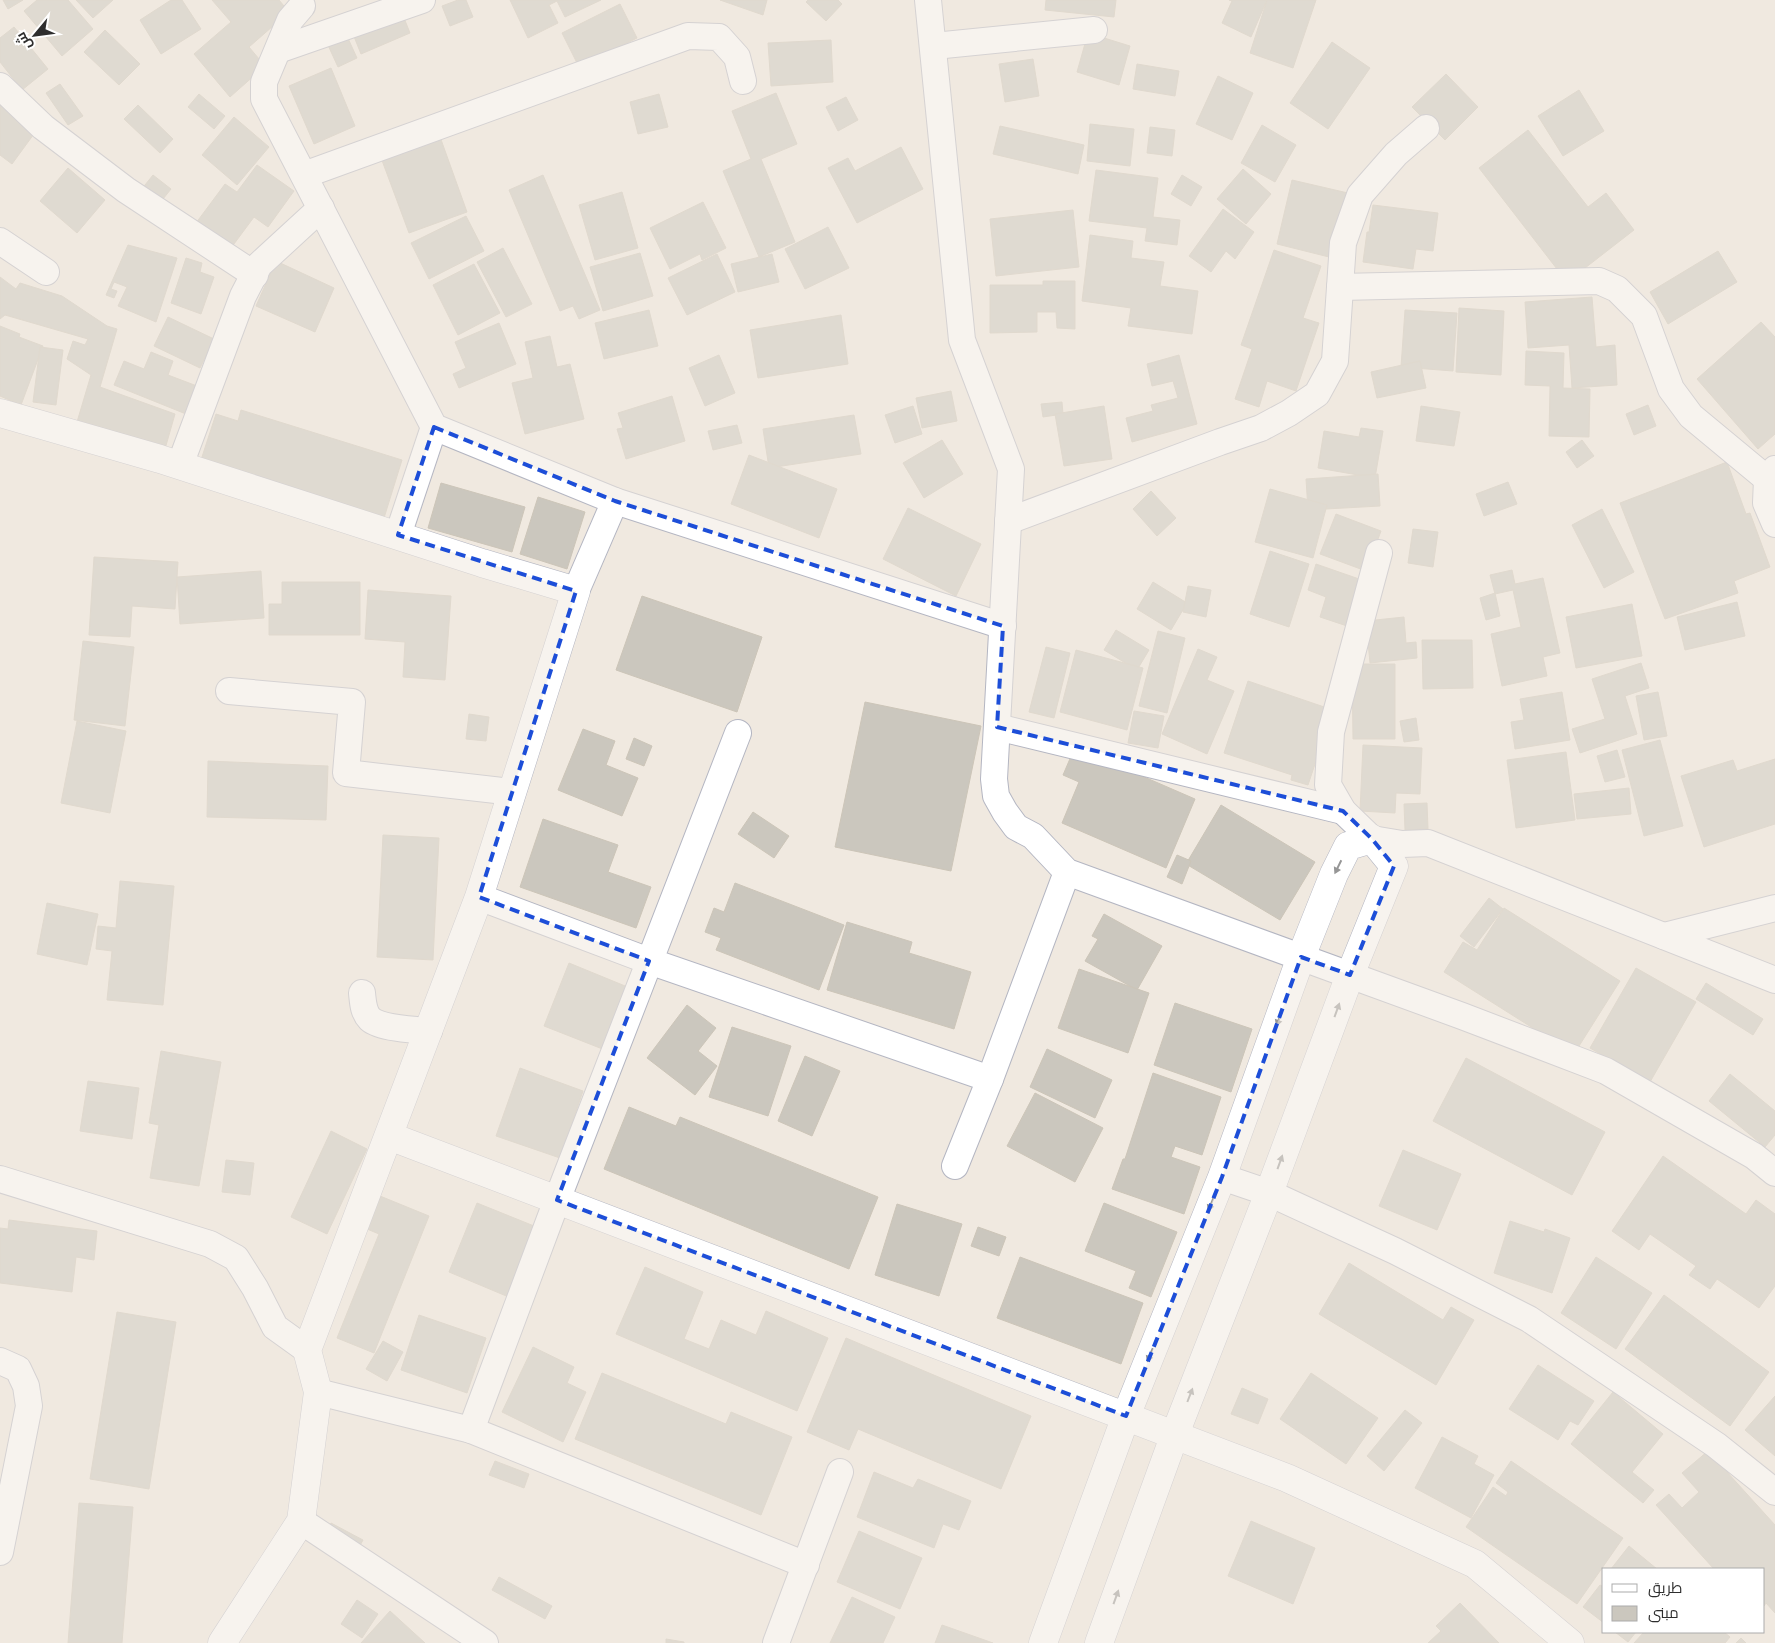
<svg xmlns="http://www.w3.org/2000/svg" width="1775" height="1643" font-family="'Nunito Sans',Cairo,sans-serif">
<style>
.building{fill:#cbc7be;stroke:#ccc5b8}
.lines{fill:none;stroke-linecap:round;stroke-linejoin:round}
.street-casing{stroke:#b4b6c2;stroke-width:28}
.secondary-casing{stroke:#b4b6c2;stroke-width:29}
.street{stroke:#fff;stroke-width:26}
.secondary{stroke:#fff;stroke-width:28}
.oneway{fill:#969696}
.marked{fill:none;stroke:#1d4ed8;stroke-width:4;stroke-dasharray:10 6;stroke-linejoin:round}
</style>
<rect width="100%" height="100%" fill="#f0e9e0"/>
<g class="building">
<path d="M3 0H23L8 9Z"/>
<path d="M37 0H68L93 29 62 56 24 11Z"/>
<path d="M76 0H113L93 18Z"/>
<path d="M171 0H182L201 29 161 54 140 20Z"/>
<path d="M212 0H279L289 12 249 47 265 66 230 97 194 54 231 22Z"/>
<path d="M458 0H466L473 17 450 26 442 6Z"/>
<path d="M510 0H601L565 17 557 1 549 5 558 23 528 38Z"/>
<path d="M720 0H767L763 15Z"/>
<path d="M808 0H838L842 4 826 21 806 2Z"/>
<path d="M1046 0H1116L1114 17 1045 10Z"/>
<path d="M1229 0H1267L1251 37 1222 23 1232 1Z"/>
<path d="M1267 0H1316L1293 68 1250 53Z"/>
<path d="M620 4 637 38 579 67 562 33Z"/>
<path d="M402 13 410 33 361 54 353 34Z"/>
<path d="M14 27 48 69 22 90 0 62V38Z"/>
<path d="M105 30 140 64 119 85 84 52Z"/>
<path d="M1088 33 1130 46 1119 85 1077 72Z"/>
<path d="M346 34 357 58 338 67 327 43Z"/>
<path d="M831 40 833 82 771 86 768 43Z"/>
<path d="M1332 42 1370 68 1328 129 1290 103Z"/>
<path d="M1033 59 1039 96 1005 102 999 64Z"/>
<path d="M1137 64 1179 71 1175 96 1133 89Z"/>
<path d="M331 68 355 126 314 144 289 86Z"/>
<path d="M1446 74 1478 107 1445 140 1412 107Z"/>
<path d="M1218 76 1253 93 1232 140 1196 124Z"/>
<path d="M60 84 83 116 68 125 46 93Z"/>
<path d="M1579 90 1604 131 1563 156 1538 116Z"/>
<path d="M776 93 797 144 761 159 795 242 759 257 723 171 751 159 732 111Z"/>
<path d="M199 94 225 116 214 129 188 107Z"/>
<path d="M659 94 668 127 638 134 630 102Z"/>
<path d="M846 97 858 120 838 131 826 107Z"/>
<path d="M0 98 39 127 12 164 0 155Z"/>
<path d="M138 105 173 139 160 153 124 119Z"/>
<path d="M234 117 269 147 237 185 202 155Z"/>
<path d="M1090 124 1134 129 1130 166 1087 161Z"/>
<path d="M1262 125 1296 145 1275 182 1241 163Z"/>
<path d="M1000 126 1084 145 1078 174 993 154Z"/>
<path d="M1150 127 1175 130 1172 156 1147 153Z"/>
<path d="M1528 130 1588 207 1606 193 1634 230 1567 282 1479 168Z"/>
<path d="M439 134 467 212 409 233 380 155Z"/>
<path d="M901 147 923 189 857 223 828 168 848 158 855 171Z"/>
<path d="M257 165 294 191 268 227 254 217 231 248 196 223 225 184 237 192Z"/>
<path d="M68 168 105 200 77 233 40 201Z"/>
<path d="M1243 169 1271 194 1246 224 1217 199Z"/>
<path d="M1096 170 1158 178 1153 217 1180 220 1177 245 1145 241 1147 228 1089 221Z"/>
<path d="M153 175 171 189 159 204 141 190Z"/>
<path d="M543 175 600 310 579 319 573 306 560 311 509 190Z"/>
<path d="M1182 175 1202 187 1191 206 1171 194Z"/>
<path d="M1292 180 1348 193 1333 258 1277 244Z"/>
<path d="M622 192 638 248 595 260 579 205Z"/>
<path d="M703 202 726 248 702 260 700 254 670 269 650 228Z"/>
<path d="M1373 205 1438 213 1433 251 1416 249 1413 269 1363 262 1367 232H1369Z"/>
<path d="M1223 209 1254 232 1235 259 1226 251 1211 272 1189 256Z"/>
<path d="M1073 210 1079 267 996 276 990 219Z"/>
<path d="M466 216 484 251 429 279 411 243Z"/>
<path d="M828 227 849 268 805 289 785 249Z"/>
<path d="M1090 235 1133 241 1131 258 1164 262 1160 286 1198 291 1192 334 1128 326 1131 308 1082 301Z"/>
<path d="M128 245 177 258 156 322 118 306 127 287 114 282 111 289 117 291 114 298 106 295Z"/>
<path d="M503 248 532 304 506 317 477 262Z"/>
<path d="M1274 250 1321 266 1303 318 1319 323 1296 391 1267 381 1259 407 1235 399 1252 349 1241 345Z"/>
<path d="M1718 251 1737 282 1668 324 1650 292Z"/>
<path d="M640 253 653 296 603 311 590 267Z"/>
<path d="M717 254 735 292 687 315 668 278Z"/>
<path d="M772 254 779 282 738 292 731 264Z"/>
<path d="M186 258 202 263 200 272 214 277 201 314 171 303Z"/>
<path d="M276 261 334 288 315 332 256 306Z"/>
<path d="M474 264 500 313 458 335 433 285Z"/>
<path d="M0 277 16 289 20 283 62 296 107 326 117 329 100 387 175 414 165 449 77 422 91 375 67 359 73 341 85 345 88 339 5 315 0 319Z"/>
<path d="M1043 281H1075V329L1057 328 1056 312H1037V332L990 333V285H1043Z"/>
<path d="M1592 297 1596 347 1615 345 1617 385 1572 388 1569 345 1528 348 1525 302Z"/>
<path d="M1459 308 1504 311 1501 375 1456 372Z"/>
<path d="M649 310 658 346 604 359 595 323Z"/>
<path d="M1405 310 1457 313 1453 371 1401 367Z"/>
<path d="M841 315 848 364 758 378 750 330Z"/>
<path d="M168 317 214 339 200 368 154 346Z"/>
<path d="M1761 322 1775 337V434L1758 449 1697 379Z"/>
<path d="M499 323 516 364 459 388 453 374 466 368 455 342Z"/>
<path d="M0 326 20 334 19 337 43 346 21 405 0 396Z"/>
<path d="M550 336 557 367 570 364 584 419 525 434 512 383 533 378 525 342Z"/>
<path d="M40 347 63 350 56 405 33 402Z"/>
<path d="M1526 351 1564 353 1563 388 1590 389 1589 437 1549 436 1550 386 1525 385Z"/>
<path d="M151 352 173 361 168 375 197 386 186 414 114 385 124 361 144 369Z"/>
<path d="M719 355 735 393 705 406 689 368Z"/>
<path d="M1179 355 1197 424 1132 442 1126 418 1153 411 1151 405 1178 398 1173 381 1152 386 1147 364Z"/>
<path d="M1420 361 1426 388 1377 398 1371 372Z"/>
<path d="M951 391 957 421 922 428 916 398Z"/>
<path d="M672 396 685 441 626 459 617 429 623 428 618 413Z"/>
<path d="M1062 402 1063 414 1043 417 1041 404Z"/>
<path d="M1648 405 1656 426 1634 435 1626 414Z"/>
<path d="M913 406 922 434 895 443 885 415Z"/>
<path d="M1104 406 1112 459 1064 466 1055 414Z"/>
<path d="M1421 406 1460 412 1454 446 1416 441Z"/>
<path d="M241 410 402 460 384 518 201 460 216 414 238 421Z"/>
<path d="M854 415 861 454 769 468 763 429Z"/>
<path d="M737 425 742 443 713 450 708 431Z"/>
<path d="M1361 428 1383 431 1375 478 1318 468 1324 431 1359 437Z"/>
<path d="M942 440 963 474 924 498 903 463Z"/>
<path d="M1582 440 1594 456 1577 468 1566 452Z"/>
<path d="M749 455 837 489 819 538 731 504Z"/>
<path d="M1727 462 1746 514 1750 513 1770 567 1734 581 1738 593 1665 619 1620 503Z"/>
<path d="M1378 474 1380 506 1308 510 1306 479Z"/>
<path d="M1508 482 1517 504 1484 516 1476 494Z"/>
<path d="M441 483 525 507 512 552 428 528Z"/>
<path d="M1270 489 1327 505 1313 558 1255 542Z"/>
<path d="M1151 491 1176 518 1157 536 1133 509Z"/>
<path d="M538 497 585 512 567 569 520 554Z"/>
<path d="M908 508 981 544 956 596 883 559Z"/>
<path d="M1602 509 1634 572 1604 588 1572 525Z"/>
<path d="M1336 514 1381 531 1366 571 1320 554Z"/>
<path d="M1413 529 1438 532 1433 567 1408 563Z"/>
<path d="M1270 551 1309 564 1289 627 1250 614Z"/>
<path d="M94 557 178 562 175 609 132 606 130 637 89 635Z"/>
<path d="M1316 564 1362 580 1347 626 1320 617 1326 597 1308 590Z"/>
<path d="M1512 570 1515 584 1543 578 1560 653 1543 657 1547 676 1502 686 1491 634 1521 627 1513 590 1495 594 1490 575Z"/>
<path d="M261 571 264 618 180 624 177 577Z"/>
<path d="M282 582H360V635H269V604H282Z"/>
<path d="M1153 582 1187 603 1171 630 1137 609Z"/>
<path d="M1188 586 1211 590 1206 617 1183 612Z"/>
<path d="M368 590 451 596 445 680 403 677 405 642 365 639Z"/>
<path d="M1495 593 1500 616 1486 620 1480 598Z"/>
<path d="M642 596 762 637 737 712 616 670Z"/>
<path d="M1737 602 1745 636 1685 650 1677 617Z"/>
<path d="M1632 604 1642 656 1576 668 1566 617Z"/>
<path d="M1404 617 1406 643 1416 642 1417 658 1370 663 1366 621Z"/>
<path d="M1116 630 1149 650 1137 670 1104 650Z"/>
<path d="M1158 631 1185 638 1167 713 1139 706Z"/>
<path d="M1422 640H1472L1473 688 1423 689Z"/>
<path d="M83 641 134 647 125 726 74 720Z"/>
<path d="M1046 647 1070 653 1054 718 1029 712Z"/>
<path d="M1198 649 1217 657 1207 680 1234 691 1207 754 1162 734Z"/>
<path d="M1076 650 1143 668 1127 730 1060 712Z"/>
<path d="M1641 663 1649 688 1625 696 1637 734 1580 753 1572 729 1605 719 1592 679Z"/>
<path d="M1352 664H1395V739H1353Z"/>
<path d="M1248 681 1333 710 1308 785 1291 780 1292 775 1224 753Z"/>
<path d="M1562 692 1570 740 1515 749 1511 722 1524 720 1520 699Z"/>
<path d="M1658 692 1667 736 1644 740 1636 696Z"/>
<path d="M865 702 981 726 951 871 835 847Z"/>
<path d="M1134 711 1164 716 1158 748 1128 743Z"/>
<path d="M469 714 489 717 486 741 466 739Z"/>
<path d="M1416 718 1419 740 1404 742 1400 721Z"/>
<path d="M77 721 126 731 110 813 61 803Z"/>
<path d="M583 729 615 741 606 765 638 778 622 816 558 790Z"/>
<path d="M634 738 652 746 644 766 626 759Z"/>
<path d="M1660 740 1683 826 1644 836 1622 750Z"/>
<path d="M1363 745 1422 748 1420 794 1396 793 1395 813 1360 811Z"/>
<path d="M1075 747 1195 799 1166 868 1062 823 1079 782 1063 775Z"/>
<path d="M1617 750 1625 777 1605 782 1597 756Z"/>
<path d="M1566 752 1575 820 1516 828 1507 760Z"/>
<path d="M1775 759V824L1704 847 1681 776 1733 760 1737 771Z"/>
<path d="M208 761 328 766 326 820 207 817Z"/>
<path d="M1629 788 1631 814 1577 819 1574 794Z"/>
<path d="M1427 803 1428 829 1405 830 1404 804Z"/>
<path d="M1221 805 1315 862 1280 920 1186 864Z"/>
<path d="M753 812 789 836 774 858 738 834Z"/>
<path d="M543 819 618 845 608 872 651 887 636 928 520 887Z"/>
<path d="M383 835 439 838 433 960 377 957Z"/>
<path d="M1177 855 1191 861 1182 884 1167 877Z"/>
<path d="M120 881 174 886 163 1005 107 1000 112 951 96 949 98 926 116 928Z"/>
<path d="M735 883 844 925 819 990 716 950 721 938 705 932 714 908 724 912Z"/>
<path d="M1489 898 1503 909 1474 947 1460 936Z"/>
<path d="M47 903 98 914 87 965 37 954Z"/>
<path d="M1504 908 1620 981 1574 1054 1444 972 1463 942 1477 950Z"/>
<path d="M1104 914 1162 946 1137 990 1085 961 1098 939 1092 936Z"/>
<path d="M847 922 912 942 909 953 971 972 954 1029 827 990Z"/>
<path d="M569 963 630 988 605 1050 544 1026Z"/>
<path d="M1636 968 1696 1002 1650 1082 1590 1048Z"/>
<path d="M1079 969 1149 993 1128 1053 1058 1028Z"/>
<path d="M1706 983 1763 1019 1753 1035 1696 999Z"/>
<path d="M1175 1003 1252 1029 1231 1092 1154 1065Z"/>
<path d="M687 1005 716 1028 698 1051 717 1066 695 1095 647 1058Z"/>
<path d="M732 1027 791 1046 768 1116 709 1097Z"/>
<path d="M1047 1049 1112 1080 1095 1118 1030 1087Z"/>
<path d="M161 1051 221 1062 199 1186 150 1178 159 1125 149 1123Z"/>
<path d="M805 1056 840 1071 812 1136 778 1121Z"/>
<path d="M1466 1058 1605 1132 1572 1195 1433 1121Z"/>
<path d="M520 1068 583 1091 560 1158 496 1136Z"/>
<path d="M1153 1073 1221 1097 1202 1155 1175 1146 1171 1157 1200 1167 1184 1214 1112 1189 1123 1159H1125Z"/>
<path d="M1730 1074 1775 1111V1135L1765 1147 1709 1101Z"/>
<path d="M88 1081 139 1088 132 1139 80 1131Z"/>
<path d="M1035 1093 1103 1128 1075 1182 1007 1146Z"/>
<path d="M629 1107 676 1126 680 1117 878 1197 849 1269 604 1169Z"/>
<path d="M331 1131 367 1149 327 1234 291 1217Z"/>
<path d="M1403 1150 1461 1174 1437 1230 1379 1206Z"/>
<path d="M1663 1156 1746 1214 1756 1200 1775 1214V1286L1759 1308 1717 1279 1710 1289 1689 1275 1696 1266 1650 1234 1639 1250 1612 1231Z"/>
<path d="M226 1160 254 1163 250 1195 222 1192Z"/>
<path d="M380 1196 429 1216 374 1353 337 1338 379 1234 367 1229Z"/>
<path d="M477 1203 539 1228 511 1298 449 1272Z"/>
<path d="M1104 1203 1177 1232 1151 1297 1129 1288 1136 1271 1085 1251Z"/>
<path d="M897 1204 962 1224 939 1296 875 1275Z"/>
<path d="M9 1220 97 1231 94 1260 76 1257 72 1292 0 1283V1228L8 1229Z"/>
<path d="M1510 1221 1544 1232 1545 1229 1570 1238 1552 1293 1494 1273Z"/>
<path d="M978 1227 1006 1237 999 1256 971 1246Z"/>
<path d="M1020 1257 1143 1303 1121 1364 997 1318Z"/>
<path d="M1596 1257 1652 1293 1616 1349 1561 1313Z"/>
<path d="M1349 1263 1443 1320 1451 1307 1474 1320 1436 1385 1319 1314Z"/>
<path d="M645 1267 703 1292 684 1339 709 1349 721 1320 756 1335 766 1311 828 1338 797 1411 616 1334Z"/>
<path d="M1664 1295 1769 1372 1730 1426 1625 1349Z"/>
<path d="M117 1312 176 1322 149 1489 90 1479Z"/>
<path d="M419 1315 486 1338 467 1393 401 1370Z"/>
<path d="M846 1338 1031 1416 1001 1489 858 1429 849 1450 807 1432Z"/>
<path d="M383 1341 403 1352 387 1381 366 1369Z"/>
<path d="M533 1347 574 1367 567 1383 586 1392 563 1442 502 1412Z"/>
<path d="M1538 1365 1594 1401 1578 1425 1570 1421 1558 1440 1509 1409Z"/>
<path d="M602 1373 726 1424 731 1412 792 1437 761 1515 575 1439Z"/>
<path d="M1311 1373 1378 1418 1346 1464 1280 1419Z"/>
<path d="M1242 1388 1268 1399 1258 1424 1231 1414Z"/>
<path d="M1613 1392 1663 1434 1632 1472 1654 1490 1643 1503 1571 1444Z"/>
<path d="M1775 1396V1456L1745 1430Z"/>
<path d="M1405 1410 1422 1423 1384 1471 1367 1456Z"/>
<path d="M1442 1437 1478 1456 1474 1464 1494 1475 1471 1518 1415 1488Z"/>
<path d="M1708 1451 1775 1525V1613L1766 1603 1764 1606V1569H1714L1656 1505 1669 1494 1682 1508 1699 1492 1682 1473Z"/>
<path d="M495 1461 529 1474 524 1488 489 1475Z"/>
<path d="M1511 1461 1623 1538 1577 1604 1466 1527 1493 1487 1506 1496 1508 1492 1496 1483Z"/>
<path d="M874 1472 913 1488 918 1479 971 1501 959 1530 943 1524 934 1548 857 1517Z"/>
<path d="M79 1503 133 1507 122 1643H68Z"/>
<path d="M1251 1521 1315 1548 1293 1604 1228 1576Z"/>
<path d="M331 1523 363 1540 357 1551 325 1534Z"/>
<path d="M859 1531 922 1558 900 1609 837 1582Z"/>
<path d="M1629 1546 1657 1569H1611Z"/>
<path d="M499 1577 552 1606 545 1619 492 1590Z"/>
<path d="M1600 1585 1604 1587V1623L1583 1607Z"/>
<path d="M852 1597 895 1617 883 1643H830Z"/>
<path d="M357 1600 378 1614 362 1638 341 1624Z"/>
<path d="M1460 1603 1499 1643H1428L1441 1631 1436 1626Z"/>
<path d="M390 1611 425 1643H361Z"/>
<path d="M942 1625 993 1643H935Z"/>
<path d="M1615 1632H1636L1628 1642Z"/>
<path d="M1644 1632H1724L1730 1637 1725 1643H1634Z"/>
<path d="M1741 1638 1746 1643H1736Z"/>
<path d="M666 1639 684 1642V1643H666Z"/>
</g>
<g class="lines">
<g class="street-casing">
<g id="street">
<path d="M928 0 962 340 1011 469 994 779 996 796 1005 812 1016 827 1033 836 1067 872 1462 1016 1606 1071 1754 1156 1775 1173"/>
<path d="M302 6 290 20 264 82V99L434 427 615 501 1003 626"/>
<path d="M934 46 1094 30"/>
<path d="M278 50 422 0"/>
<path d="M0 86 43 127 126 190 255 275"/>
<path d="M304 175 688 36 719 37 737 57 743 81"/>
<path d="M0 241 46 272"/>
<path d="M1340 287 1599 281 1617 289 1644 316 1671 389 1691 416 1767 479"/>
<path d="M180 465 243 296 259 265 321 208"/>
<path d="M1775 469 1767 479 1766 503 1775 524"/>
<path d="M1008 521 1220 442 1261 428 1289 413 1317 394 1335 361 1343 243 1360 195 1396 154 1426 128"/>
<path d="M398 535 434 427"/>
<path d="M1379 553 1331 732 1328 785 1343 811 1372 839 1402 844 1428 843 1775 980"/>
<path d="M576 591 615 501"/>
<path d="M229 691 352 702 346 773 512 792"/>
<path d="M997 727 1343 811"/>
<path d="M479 897 649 961 990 1079"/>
<path d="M1664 936 1775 908"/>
<path d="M362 993C363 1002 363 1012 370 1019 380 1028 415 1030 429 1031"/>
<path d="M955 1166 990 1079 1067 872"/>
<path d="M1222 1177 1269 1193 1395 1251 1529 1319 1716 1445 1775 1492"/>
<path d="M0 1179 210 1244 236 1258 255 1288 275 1327 307 1350"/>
<path d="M0 1361 18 1369 26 1386 29 1406 0 1552"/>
<path d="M318 1392 471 1430 806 1565"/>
<path d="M471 1430 557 1200 738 733"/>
<path d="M301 1521 485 1643"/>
<path d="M776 1643 840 1472"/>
</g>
</g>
<g class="secondary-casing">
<g id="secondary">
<path d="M0 413 160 459 482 563 576 591 479 897 307 1350 318 1392 301 1521 222 1643"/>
<path d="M389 1136 1287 1478 1475 1564 1570 1643"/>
<path d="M1043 1643 1126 1416 1222 1177 1301 957 1334 874 1348 846 1372 839 1394 866 1350 975 1269 1193 1175 1434 1099 1643"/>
</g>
</g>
<use href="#street" class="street"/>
<use href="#secondary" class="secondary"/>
</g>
<defs><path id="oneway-solid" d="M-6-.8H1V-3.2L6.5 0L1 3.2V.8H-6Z" transform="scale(1.25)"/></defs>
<g class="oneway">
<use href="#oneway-solid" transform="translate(1338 867) rotate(116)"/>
<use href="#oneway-solid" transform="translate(1337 1010) rotate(-70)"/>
<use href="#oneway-solid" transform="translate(1279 1019) rotate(110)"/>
<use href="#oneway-solid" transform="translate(1280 1162) rotate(-70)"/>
<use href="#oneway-solid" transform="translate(1211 1204) rotate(112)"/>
<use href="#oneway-solid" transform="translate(1150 1355) rotate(112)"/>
<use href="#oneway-solid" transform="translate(1190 1395) rotate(-69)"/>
<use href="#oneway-solid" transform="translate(1116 1597) rotate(-70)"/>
</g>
<path d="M0 0H1775V1643H0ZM434 427 615 501 1003 626 997 727 1343 811 1372 839 1394 866 1350 975 1301 957 1222 1177 1126 1416 557 1200 649 961 479 897 576 591 398 535Z" fill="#f0e9e0" fill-opacity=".55" fill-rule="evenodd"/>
<path class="marked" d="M434 427 615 501 1003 626 997 727 1343 811 1372 839 1394 866 1350 975 1301 957 1222 1177 1126 1416 557 1200 649 961 479 897 576 591 398 535Z"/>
<rect x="1602" y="1568" width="162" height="65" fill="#ffffff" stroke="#ababab"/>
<rect x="1612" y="1584" width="25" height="8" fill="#ffffff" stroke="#ababab"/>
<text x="1648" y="1593" font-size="15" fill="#2e2e2e">طريق</text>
<rect x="1612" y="1606" width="25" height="15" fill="#cbc7be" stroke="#ababab"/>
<text x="1648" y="1618" font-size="15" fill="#2e2e2e">مبنى</text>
<g transform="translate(35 35) rotate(241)" stroke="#ffffff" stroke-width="4" paint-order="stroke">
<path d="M0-4L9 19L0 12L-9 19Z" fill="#2e2e2e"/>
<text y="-8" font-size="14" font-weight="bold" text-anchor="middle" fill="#2e2e2e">ش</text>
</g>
</svg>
